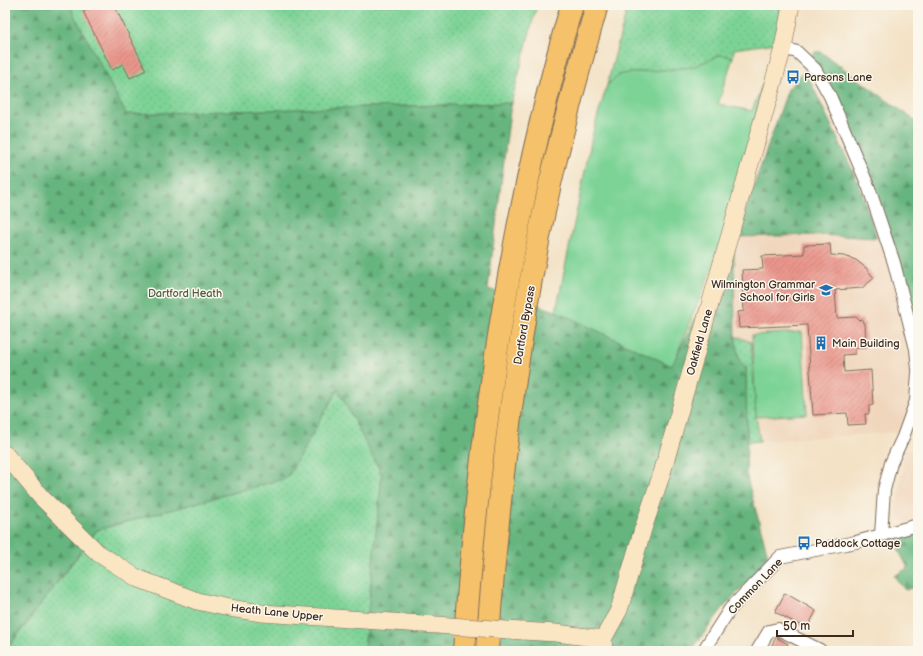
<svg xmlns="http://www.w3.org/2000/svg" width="923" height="656" font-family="'Balsamiq Sans',sans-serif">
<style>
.built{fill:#f0d6bc}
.grass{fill:url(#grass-dots);stroke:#5c7e5a}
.forest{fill:url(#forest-firs);stroke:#50704e}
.park{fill:#7dd396;stroke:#5c7e5a}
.building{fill:url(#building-hatch)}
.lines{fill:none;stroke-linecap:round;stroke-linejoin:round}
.street-casing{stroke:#7b6a59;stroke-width:14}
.secondary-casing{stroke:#7b6a59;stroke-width:18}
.highway-casing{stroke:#7b6a59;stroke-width:24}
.street{stroke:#fff;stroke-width:12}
.secondary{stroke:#fbe6c4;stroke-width:17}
.highway{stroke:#f5c16b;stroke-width:22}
.secondary-bridge-casing{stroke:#7b6a59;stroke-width:18;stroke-linecap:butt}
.secondary-bridge{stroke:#fbe6c4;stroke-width:17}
.labels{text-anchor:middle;stroke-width:3;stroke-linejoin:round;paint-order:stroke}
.poi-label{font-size:11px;fill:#3b2a1e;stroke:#fbf7ec;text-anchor:start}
.park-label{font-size:11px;fill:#4f5d42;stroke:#fbf7ec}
.street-label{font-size:11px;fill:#3b2a1e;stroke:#fbf7ec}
</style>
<defs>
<pattern id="grass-dots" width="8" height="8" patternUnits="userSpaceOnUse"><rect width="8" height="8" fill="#7dd396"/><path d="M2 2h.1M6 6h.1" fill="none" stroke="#6db581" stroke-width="1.8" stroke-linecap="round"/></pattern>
<pattern id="forest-firs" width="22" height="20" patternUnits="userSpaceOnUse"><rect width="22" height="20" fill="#66b57f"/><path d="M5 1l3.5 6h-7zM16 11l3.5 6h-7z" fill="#559367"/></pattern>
<pattern id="building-hatch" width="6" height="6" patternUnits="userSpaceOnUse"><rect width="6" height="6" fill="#eb968c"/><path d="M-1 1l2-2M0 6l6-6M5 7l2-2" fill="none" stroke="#c07b72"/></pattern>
</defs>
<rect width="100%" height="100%" fill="#fbf7ec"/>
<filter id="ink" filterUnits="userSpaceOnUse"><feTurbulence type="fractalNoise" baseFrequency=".025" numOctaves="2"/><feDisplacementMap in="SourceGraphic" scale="8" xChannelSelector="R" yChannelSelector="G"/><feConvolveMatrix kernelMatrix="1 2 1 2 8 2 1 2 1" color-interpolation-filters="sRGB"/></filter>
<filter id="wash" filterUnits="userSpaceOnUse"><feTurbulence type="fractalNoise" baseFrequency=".012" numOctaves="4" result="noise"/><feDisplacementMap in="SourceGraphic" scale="16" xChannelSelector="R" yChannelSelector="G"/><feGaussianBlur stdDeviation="0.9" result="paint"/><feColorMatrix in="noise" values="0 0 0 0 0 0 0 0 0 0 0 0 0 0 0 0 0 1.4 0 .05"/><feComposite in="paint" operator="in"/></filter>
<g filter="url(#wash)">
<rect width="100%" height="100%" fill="#f3e2c6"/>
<g class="built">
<path d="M918 227V421L912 431 747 442 746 367 739 360 735 336 734 244 736 237 818 235 877 238 898 236Z"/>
<path d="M905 448 918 455V519L907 524 896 514Z"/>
</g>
<g class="grass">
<path d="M69 5H537L511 103 125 114Z"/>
<path d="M628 5H782L777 43 734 49 733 57 720 55 693 67 621 74 607 85Z"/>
<path d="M735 336 751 342 756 416 760 441 747 442 746 367 739 360Z"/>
<path d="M338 389 382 475 364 651H6L97 530 287 478Z"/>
</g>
<g class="forest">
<path d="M5 5H69L126 114 511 103 488 289 556 311 671 366 734 244 735 336 739 360 746 367 747 442 746 474 769 559 722 609 691 651H364L382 475 338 389 287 478 97 530 5 651Z"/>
<path d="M814 52H821L918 123V335L900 261 871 188 810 59Z"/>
<path d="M805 70 859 184 877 238 818 235 736 237 788 89Z"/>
<path d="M918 531V586L905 590 894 576 908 568 896 545 891 539Z"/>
</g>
<g class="park">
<path d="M720 55 733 57 718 104 752 111 769 67 722 244 672 366 556 311 593 132 607 85 621 74 693 67Z"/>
<path d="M802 332 807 414 756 417 752 335Z"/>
</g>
<g id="blocks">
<g class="building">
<path d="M95 5H114L146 70 130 78 123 64 112 70 83 11Z"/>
<path d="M830 244 831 255 844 256 856 260 866 268 874 278 862 288 835 290 837 318 856 317 859 320 862 319 863 323H865L866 347 855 348V354L843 355 844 372 871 370 873 405 869 406V414H865L866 424 848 425 847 413 813 415 807 325 739 328 738 312 744 311 742 270 763 269 762 256 804 254V245Z"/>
<path d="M785 593 816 611 807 629 775 612Z"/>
<path d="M776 637 788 644 784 651H769Z"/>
</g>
</g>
</g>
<g filter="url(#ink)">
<use href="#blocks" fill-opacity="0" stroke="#7b6a59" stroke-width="1"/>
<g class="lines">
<g class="street-casing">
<g id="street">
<path d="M783 48 797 52 815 69 830 96 869 188 894 263 916 349 918 369"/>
<path d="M881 535 884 490 891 463 903 437 916 401 918 373"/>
<path d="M703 651 730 609 780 557 856 542 918 525"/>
<path d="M757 651 769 631 778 629 820 650"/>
</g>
</g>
<g class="secondary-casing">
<g id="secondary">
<path d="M5 454 41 497 98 553 137 578 197 601 229 608 262 613 422 624"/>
<path d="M522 631 556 633 603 639"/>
<path d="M604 651 603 639 619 610 643 529 662 473 783 48 791 5"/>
</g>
</g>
<g class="highway-casing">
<g id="highway">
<path d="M464 651C479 433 510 216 572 5"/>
<path d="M487 651C498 494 516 337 550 184 564 124 580 64 597 5"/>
</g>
</g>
<use href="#street" class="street"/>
<use href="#secondary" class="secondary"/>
<use href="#highway" class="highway"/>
<g class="secondary-bridge-casing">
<path id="secondary-bridge" d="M422 624 522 631"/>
</g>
<use href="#secondary-bridge" class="secondary-bridge"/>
</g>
</g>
<defs>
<g id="bus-bare" transform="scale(1.08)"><path d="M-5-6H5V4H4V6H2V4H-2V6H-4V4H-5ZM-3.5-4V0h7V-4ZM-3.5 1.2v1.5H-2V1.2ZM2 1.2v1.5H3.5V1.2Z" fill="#1f6fb2" stroke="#fbf7ec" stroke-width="2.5" paint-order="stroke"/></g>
<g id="school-bare" transform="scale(1.08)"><path d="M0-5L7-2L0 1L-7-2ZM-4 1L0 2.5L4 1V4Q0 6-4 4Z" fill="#1f6fb2" stroke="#fbf7ec" stroke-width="2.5" paint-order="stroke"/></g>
<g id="building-bare" transform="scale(1.08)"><path d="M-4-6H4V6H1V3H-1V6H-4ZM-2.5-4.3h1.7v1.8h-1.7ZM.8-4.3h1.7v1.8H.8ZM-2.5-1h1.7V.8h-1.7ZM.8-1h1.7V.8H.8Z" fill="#1f6fb2" stroke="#fbf7ec" stroke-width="2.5" paint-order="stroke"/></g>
</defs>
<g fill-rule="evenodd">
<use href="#bus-bare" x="793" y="77"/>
<use href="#school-bare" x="826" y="290"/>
<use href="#building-bare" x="821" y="343"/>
<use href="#bus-bare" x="804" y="543"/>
</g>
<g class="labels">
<g class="poi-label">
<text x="804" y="81">Parsons Lane</text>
<text x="815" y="288" text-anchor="end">Wilmington Grammar<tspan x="815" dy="13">School for Girls</tspan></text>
<text x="832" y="347">Main Building</text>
<text x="815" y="547">Paddock Cottage</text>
</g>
<g class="park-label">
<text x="185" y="297">Dartford Heath</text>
</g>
<g class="street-label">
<text transform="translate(524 325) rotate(-80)" y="4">Dartford Bypass</text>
<text transform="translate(699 342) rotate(-74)" y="4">Oakfield Lane</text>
<text transform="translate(755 586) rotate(-46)" y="4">Common Lane</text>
<text transform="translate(277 612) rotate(6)" y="4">Heath Lane Upper</text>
</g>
</g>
<rect width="923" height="656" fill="none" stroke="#fbf7ec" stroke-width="20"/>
<path d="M777 630v6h76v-6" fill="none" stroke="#3b2a1e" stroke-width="2"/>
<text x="783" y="630" font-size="12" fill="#3b2a1e" stroke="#fbf7ec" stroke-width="3" paint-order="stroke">50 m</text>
</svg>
